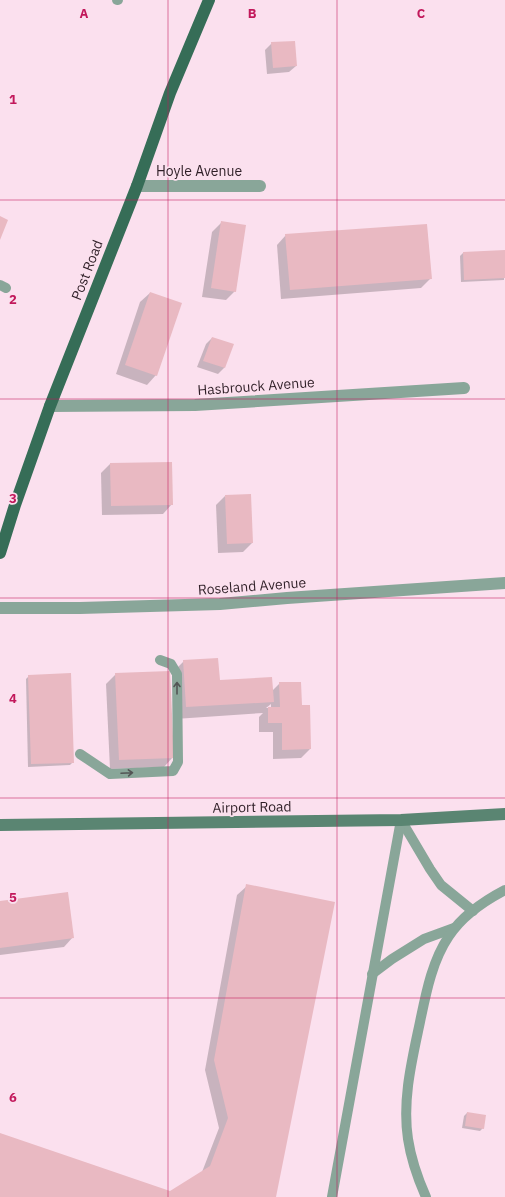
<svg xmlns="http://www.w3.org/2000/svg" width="505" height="1197" font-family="'IBM Plex Sans',sans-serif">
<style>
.shadow{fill:#0003;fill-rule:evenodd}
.building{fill:#e9b9c2}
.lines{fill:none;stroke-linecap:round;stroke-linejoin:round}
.lane{stroke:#89a699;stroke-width:10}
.street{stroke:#89a699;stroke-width:12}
.secondary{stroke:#5a8572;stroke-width:12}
.primary{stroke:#366d57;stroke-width:12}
.oneway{stroke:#535555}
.grid{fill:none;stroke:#c2185b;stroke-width:1;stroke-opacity:0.55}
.labels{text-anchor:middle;stroke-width:3.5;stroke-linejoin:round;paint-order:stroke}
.street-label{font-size:14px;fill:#2f1f27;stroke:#fbe0ee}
.grid-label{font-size:13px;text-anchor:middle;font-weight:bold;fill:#c2185b;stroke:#fbe0ee;stroke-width:3.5;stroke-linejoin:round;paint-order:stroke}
</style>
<rect width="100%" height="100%" fill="#fbe0ee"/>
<g class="shadow">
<path d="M272 43 296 66 289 72 267 74 265 50Z"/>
<path d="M222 222 235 291 226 300 202 297 212 232Z"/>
<path d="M286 235 430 279 421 288 281 299 277 245Z"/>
<path d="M505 251 504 280 461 282 460 256 463 253Z"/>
<path d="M150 293 156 375 147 385 116 374 140 302Z"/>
<path d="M212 338 232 345 224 368 218 374 197 367 206 344Z"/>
<path d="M110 464 172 504 163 514 102 515 101 473Z"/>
<path d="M225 496 252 543 243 552 218 553 216 505Z"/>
<path d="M184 661 219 681 272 691 280 683 301 706 310 749 301 758 273 759V732H259V717L263 713 175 719 172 673ZM271 704V708H266Z"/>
<path d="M116 674 173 757 164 767 110 769 106 684Z"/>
<path d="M29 676 73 762 70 765 28 767 26 679Z"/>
<path d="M247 886 275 1197H0V1134L171 1193 202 1172 219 1128 205 1070 237 895Z"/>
<path d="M0 902 73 937 64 947 0 955Z"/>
<path d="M467 1113 483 1128 480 1131 462 1128 464 1116Z"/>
</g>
<g class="building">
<path d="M295 41 297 66 273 68 271 42Z"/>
<path d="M0 216 8 220 0 240Z"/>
<path d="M221 221 246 225 236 292 211 288Z"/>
<path d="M427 224 432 279 290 290 285 234Z"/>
<path d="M505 250V278L464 280 463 252Z"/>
<path d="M150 292 182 303 157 376 125 365Z"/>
<path d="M212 337 234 344 225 368 203 361Z"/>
<path d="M172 462 173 505 111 506 110 463Z"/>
<path d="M251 494 253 543 227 544 225 495Z"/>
<path d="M218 658 220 680 272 677 274 702 186 707 183 660Z"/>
<path d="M170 671 174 758 119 760 115 673Z"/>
<path d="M71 673 74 763 31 764 28 675Z"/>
<path d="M279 682H301L302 705H310L311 749 282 750V723H268V707H280Z"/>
<path d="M246 884 335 902 276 1197H0V1133L170 1191 210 1166 228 1118 214 1060Z"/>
<path d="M68 892 74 938 0 948V901Z"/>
<path d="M467 1112 486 1115 484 1129 465 1126Z"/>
</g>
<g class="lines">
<g class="lane">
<path d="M117 0H118"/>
<path d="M0 285 6 288"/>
<path d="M80 754 110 774 173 771 178 762 177 674 171 664 160 660"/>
<path d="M401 820 430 869 441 885 473 911"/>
<path d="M372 974 392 959 424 939 454 928"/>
<path d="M332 1197 401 820"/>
<path d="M426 1197C418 1179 411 1159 408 1139 402 1100 412 1060 420 1022 426 993 432 961 449 936 462 916 484 901 505 890"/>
</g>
<g class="street">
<path d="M137 186H260"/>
<path d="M50 406 195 405 464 388"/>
<path d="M0 608H80L220 604 287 598 505 583"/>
</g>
<path class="secondary" d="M0 825 401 820 505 814"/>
<path class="primary" d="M0 553 15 505 50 406 137 186 170 93 209 0"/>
</g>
<defs><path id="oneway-shaft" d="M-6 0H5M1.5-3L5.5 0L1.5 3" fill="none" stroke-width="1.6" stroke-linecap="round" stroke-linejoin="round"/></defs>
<g class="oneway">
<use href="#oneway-shaft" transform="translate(177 688) rotate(-90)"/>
<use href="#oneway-shaft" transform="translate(127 773) rotate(-3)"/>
</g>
<path class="grid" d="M168 0V1197M337 0V1197M0 200H505M0 399H505M0 598H505M0 798H505M0 998H505"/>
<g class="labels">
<g class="street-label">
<text x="199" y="176">Hoyle Avenue</text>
<text transform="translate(87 270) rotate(-69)" y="5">Post Road</text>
<text transform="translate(256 386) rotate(-4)" y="5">Hasbrouck Avenue</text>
<text transform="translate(252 586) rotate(-4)" y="5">Roseland Avenue</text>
<text transform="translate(252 807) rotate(-1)" y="5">Airport Road</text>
</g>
</g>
<g class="grid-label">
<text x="84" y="18">A</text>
<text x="252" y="18">B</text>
<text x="421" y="18">C</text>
<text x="13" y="104">1</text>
<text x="13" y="304">2</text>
<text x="13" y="503">3</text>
<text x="13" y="703">4</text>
<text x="13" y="902">5</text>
<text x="13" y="1102">6</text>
</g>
</svg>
